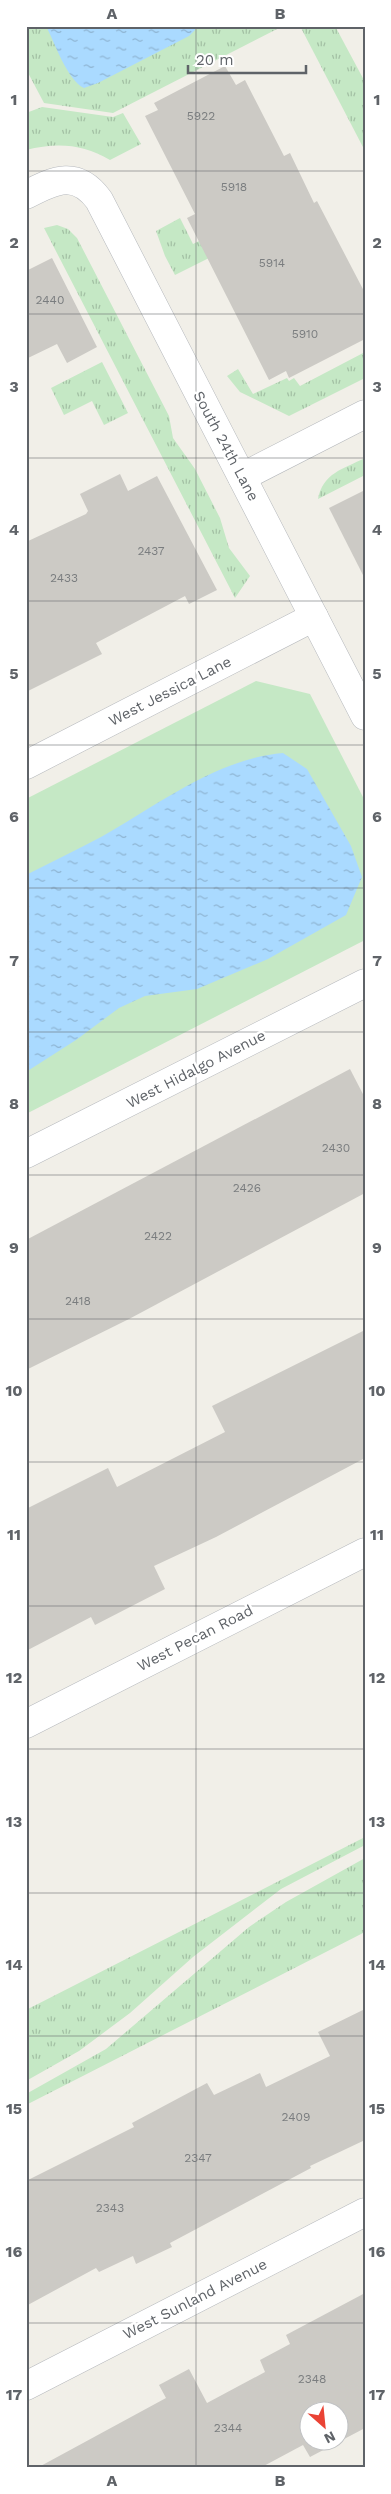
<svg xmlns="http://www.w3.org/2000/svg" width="391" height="2494" font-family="'Work Sans',sans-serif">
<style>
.grass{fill:url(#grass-tufts)}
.green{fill:#c5e8c5}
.water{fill:url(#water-ripples)}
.building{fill:#cccac5;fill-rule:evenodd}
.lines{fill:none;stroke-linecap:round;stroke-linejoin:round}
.minor-casing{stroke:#b5b8bc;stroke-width:29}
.minor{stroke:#fff;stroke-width:28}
.grid{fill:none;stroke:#5f6368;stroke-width:1;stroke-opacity:0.55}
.labels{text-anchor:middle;stroke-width:5;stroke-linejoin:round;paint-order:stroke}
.number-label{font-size:12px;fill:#7a7d7f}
.street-label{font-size:15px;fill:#5f6368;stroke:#fff}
.neatline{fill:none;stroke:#5f6368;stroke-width:2}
.grid-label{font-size:16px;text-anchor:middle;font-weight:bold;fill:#5f6368}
</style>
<defs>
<pattern id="grass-tufts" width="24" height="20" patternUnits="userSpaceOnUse" patternTransform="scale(1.25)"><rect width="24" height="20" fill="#c5e8c5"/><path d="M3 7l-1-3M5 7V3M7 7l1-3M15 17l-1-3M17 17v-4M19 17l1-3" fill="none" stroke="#a3c0a4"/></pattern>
<pattern id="water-ripples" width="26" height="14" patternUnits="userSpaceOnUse" patternTransform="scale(1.25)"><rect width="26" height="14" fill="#aadaff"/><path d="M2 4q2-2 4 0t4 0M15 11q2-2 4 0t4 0" fill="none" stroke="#8eb4d2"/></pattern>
</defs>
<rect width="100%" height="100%" fill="#f1efe8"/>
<g class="grass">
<path d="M26 26H283L113 113 44 103 26 69Z"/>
<path d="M300 26H335L365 82V151Z"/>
<path d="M42 107 113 117 123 113 141 144 110 160C83 144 57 142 26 150V113Z"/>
<path d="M180 218 193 244 211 235 219 253 175 275 165 256 156 231Z"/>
<path d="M57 225 68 229 77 238 169 416 173 438 195 469 220 518 229 548 250 576 235 598 44 228Z"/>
<path d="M365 352V378L289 416 240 392 227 376 238 369 253 394 287 378 289 381 294 378 300 386Z"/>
<path d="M102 362 128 413 104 425 92 401 64 415 51 388Z"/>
<path d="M365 458V475L318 499C323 473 343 469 365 458Z"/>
<path d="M365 1837V1845L281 1889 193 1957 130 2013 79 2051 26 2081V2010Z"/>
<path d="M365 1858V1932L26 2105V2094L106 2049 249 1927 286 1902Z"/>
</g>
<path class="green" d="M256 681 310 694 365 801V940L26 1114V799Z"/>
<g class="water">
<path d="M46 26H195V30L189 36 98 83 84 88C67 80 55 43 46 26Z"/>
<path d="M283 753 307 769 351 846 362 877 346 915 268 959 197 989 145 996 119 1008 76 1040 26 1072V875C51 862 77 850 101 837 158 805 216 759 283 753Z"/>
</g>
<g class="building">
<path d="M225 66 236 85 245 80 284 156 290 153 314 203 317 201 365 293V339L289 378 286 371 269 380 187 218 195 214 145 116 158 110 154 103Z"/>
<path d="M52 258 97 347 67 363 57 344 26 359V271Z"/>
<path d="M120 474 128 491 157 476 217 590 189 604 185 596 96 643 102 654 26 692V542L86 514 88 511 80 494Z"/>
<path d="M365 490V579L329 508Z"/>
<path d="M350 1069 365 1098V1193L129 1319 26 1370V1240Z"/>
<path d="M365 1330V1458L216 1537 154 1566 165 1589 95 1625 91 1617 26 1651V1509L108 1468 117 1487 225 1432 212 1406Z"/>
<path d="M365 2009V2140L310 2166 311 2168 170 2243 172 2247 136 2264 133 2256 99 2272 96 2268 26 2306V2181L134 2127 132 2123 207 2083 214 2095 260 2073 266 2087 330 2056 318 2032Z"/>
<path d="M365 2293V2428L310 2457 303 2445 260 2468H37L166 2398 159 2385 189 2369 207 2403 265 2372 260 2360 290 2344 286 2335ZM308 2412H338V2442H308Z"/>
</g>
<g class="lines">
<g class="minor-casing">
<g id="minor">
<path d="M26 195C56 179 77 170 99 200L365 716"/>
<path d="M242 477 365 414"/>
<path d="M26 765 314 617"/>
<path d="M26 1154 365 983"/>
<path d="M26 1724 365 1552"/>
<path d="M26 2386 365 2212"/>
</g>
</g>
<use href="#minor" class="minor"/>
</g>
<path class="grid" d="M196 26V2468M26 171H365M26 314H365M26 458H365M26 601H365M26 745H365M26 888H365M26 1032H365M26 1175H365M26 1319H365M26 1462H365M26 1606H365M26 1749H365M26 1893H365M26 2036H365M26 2180H365M26 2323H365"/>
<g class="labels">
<g class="number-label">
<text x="201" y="120">5922</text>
<text x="234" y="191">5918</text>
<text x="272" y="267">5914</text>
<text x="50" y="304">2440</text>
<text x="305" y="338">5910</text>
<text x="151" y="555">2437</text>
<text x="64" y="582">2433</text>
<text x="336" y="1152">2430</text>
<text x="247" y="1192">2426</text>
<text x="158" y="1240">2422</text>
<text x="78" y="1305">2418</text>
<text x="296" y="2121">2409</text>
<text x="198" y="2162">2347</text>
<text x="110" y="2212">2343</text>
<text x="312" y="2383">2348</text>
<text x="228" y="2432">2344</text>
</g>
<g class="street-label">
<text transform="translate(226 446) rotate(62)" y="5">South 24th Lane</text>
<text transform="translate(170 691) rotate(-27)" y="5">West Jessica Lane</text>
<text transform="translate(196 1069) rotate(-27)" y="5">West Hidalgo Avenue</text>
<text transform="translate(195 1638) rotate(-27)" y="5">West Pecan Road</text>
<text transform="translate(195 2299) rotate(-27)" y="5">West Sunland Avenue</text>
</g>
</g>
<rect width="391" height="2494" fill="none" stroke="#ffffff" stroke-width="55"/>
<g transform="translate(324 2426) rotate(153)"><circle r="24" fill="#ffffff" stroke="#bfc1c3"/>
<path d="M0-4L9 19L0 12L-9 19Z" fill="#ea4335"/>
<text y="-8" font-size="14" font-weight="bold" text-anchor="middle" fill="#5f6368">N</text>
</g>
<path d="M188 65v8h118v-8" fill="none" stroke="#5f6368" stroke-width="2.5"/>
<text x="196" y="65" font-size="15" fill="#5f6368" stroke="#ffffff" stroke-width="4" paint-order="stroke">20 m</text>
<rect x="28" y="28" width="336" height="2438" class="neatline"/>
<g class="grid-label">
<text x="112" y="19">A</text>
<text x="280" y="19">B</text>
<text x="14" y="105">1</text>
<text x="377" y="105">1</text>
<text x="14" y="248">2</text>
<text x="377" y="248">2</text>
<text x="14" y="392">3</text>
<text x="377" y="392">3</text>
<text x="14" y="535">4</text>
<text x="377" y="535">4</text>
<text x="14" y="679">5</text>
<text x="377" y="679">5</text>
<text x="14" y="822">6</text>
<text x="377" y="822">6</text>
<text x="14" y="966">7</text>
<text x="377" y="966">7</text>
<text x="14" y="1109">8</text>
<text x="377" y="1109">8</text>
<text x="14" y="1253">9</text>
<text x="377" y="1253">9</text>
<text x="14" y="1396">10</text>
<text x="377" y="1396">10</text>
<text x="14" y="1540">11</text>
<text x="377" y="1540">11</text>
<text x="14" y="1683">12</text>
<text x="377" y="1683">12</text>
<text x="14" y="1827">13</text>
<text x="377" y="1827">13</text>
<text x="14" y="1970">14</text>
<text x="377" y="1970">14</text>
<text x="14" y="2114">15</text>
<text x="377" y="2114">15</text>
<text x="14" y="2257">16</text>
<text x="377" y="2257">16</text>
<text x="14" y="2400">17</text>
<text x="377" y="2400">17</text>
<text x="112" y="2486">A</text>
<text x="280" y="2486">B</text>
</g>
</svg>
